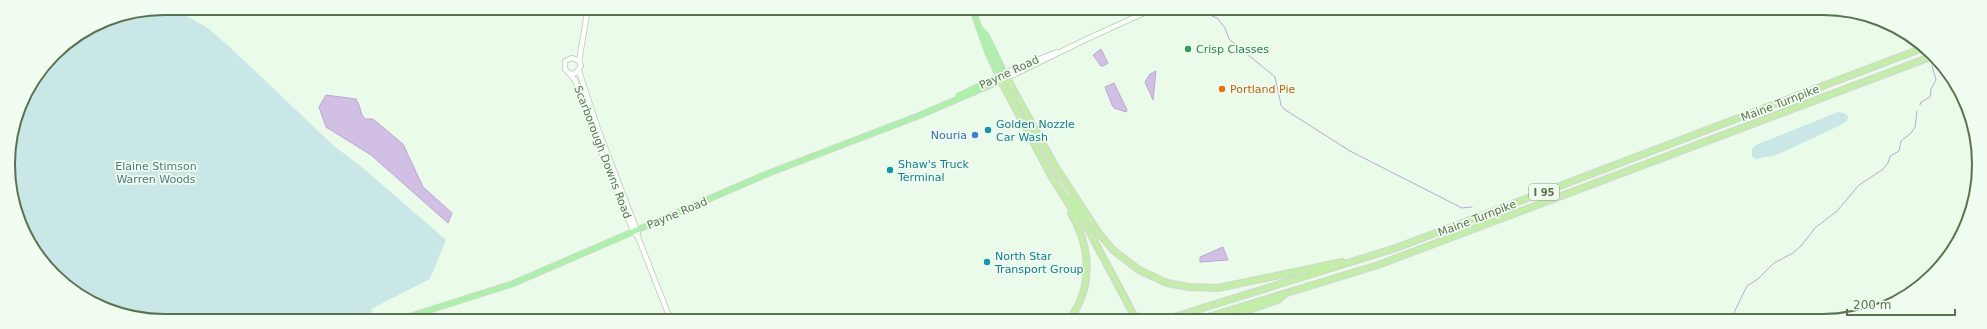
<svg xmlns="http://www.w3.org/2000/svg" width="1987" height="329" font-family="'DejaVu Sans',sans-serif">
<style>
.green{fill:#c9e7e6}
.water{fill:#d1c0e3;stroke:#bea7d4}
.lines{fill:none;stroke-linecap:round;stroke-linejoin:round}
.stream{stroke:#bea7d4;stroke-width:1}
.secondary-casing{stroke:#b5ceae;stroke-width:6}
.primary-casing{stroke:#d1d8ce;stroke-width:7}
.highway-casing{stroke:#d1d8ce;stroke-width:8}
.secondary{stroke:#fff;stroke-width:4.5}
.primary{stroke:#aaf2a9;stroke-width:5}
.highway{stroke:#c2eea7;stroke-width:5.5}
.leisure-dot{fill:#2e9e5b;stroke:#f1fdf0;stroke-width:1.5}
.food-dot{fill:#e8710a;stroke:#f1fdf0;stroke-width:1.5}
.culture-dot{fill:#0f9aa8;stroke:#f1fdf0;stroke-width:1.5}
.shop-dot{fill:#3f7fe0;stroke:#f1fdf0;stroke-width:1.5}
.labels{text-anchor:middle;stroke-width:3.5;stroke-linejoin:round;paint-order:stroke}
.shield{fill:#f1fdf0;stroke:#879c7f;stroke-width:1}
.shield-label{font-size:10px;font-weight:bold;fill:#5a734f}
.leisure-label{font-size:11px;fill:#27864d;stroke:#f1fdf0;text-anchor:start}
.street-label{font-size:11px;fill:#5a734f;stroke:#f1fdf0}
.food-label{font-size:11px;fill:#c56008;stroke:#f1fdf0;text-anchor:start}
.culture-label{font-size:11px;fill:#0d838f;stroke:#f1fdf0;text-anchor:start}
.shop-label{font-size:11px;fill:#366cbe;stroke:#f1fdf0;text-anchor:end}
.park-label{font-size:11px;fill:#4c7a7d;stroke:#f1fdf0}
.rim{fill:none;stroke:#5a734f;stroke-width:2}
</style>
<rect width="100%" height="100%" fill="#eafbea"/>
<g class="green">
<path d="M164 8 168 10 172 8 208 28 234 51 334 146 363 168 446 240 430 279 371 309 375 321H249L240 313 236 321H154L95 305 47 268 16 215 8 154 20 104 54 54 105 20Z"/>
<path d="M1838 112 1844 113 1848 116 1847 121 1841 125 1777 155 1755 159 1752 156V149L1756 145Z"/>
</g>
<g class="water">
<path d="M1101 49 1108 63 1103 66H1101L1093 55Z"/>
<path d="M1156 71 1153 100 1145 82 1150 74Z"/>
<path d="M1114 83 1127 110 1126 112 1114 108 1112 105 1105 87Z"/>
<path d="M326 95 356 99 359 105 362 115 365 119H373L403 144 423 187 452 213 448 223 371 155 326 127 319 107Z"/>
<path d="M1223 247 1228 260 1200 262V257Z"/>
</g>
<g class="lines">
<g class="stream">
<path d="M1189 10 1207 14 1217 18 1225 28 1229 39 1275 77 1281 105 1284 109 1350 151 1462 208 1472 207"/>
<path d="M1164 12 1174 10"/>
<path d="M1920 105 1921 102 1930 97 1931 89 1936 80 1932 66"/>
<path d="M1730 321 1747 286 1758 279 1774 263 1793 253 1801 246 1815 228 1837 211 1859 185 1882 170 1888 163 1890 156 1899 151 1901 141 1911 133 1915 127 1917 111"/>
</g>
<g class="secondary-casing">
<g id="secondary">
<path d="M579 61 588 8"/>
<path d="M579 71 598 129 638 233"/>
<path d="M1005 73 1057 52"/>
<path d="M571 74 576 73 581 66 579 61 572 58 565 61V69L575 80 590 124 633 231 638 237 671 321"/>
<path d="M1007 78 1089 38 1155 8"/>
</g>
</g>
<g class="primary-casing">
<g id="primary">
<path d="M972 8 988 53 1001 81"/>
<path d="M959 96 1002 75"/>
<path d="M395 321 512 284 769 173 918 116 1007 78 986 35 981 30"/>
</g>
</g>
<g class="highway-casing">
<g id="highway">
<path d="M1007 78 1060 175"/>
<path d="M1001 81 1050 174 1077 217"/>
<path d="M1059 172 1098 232 1113 250 1139 270 1167 283 1189 287 1218 288 1342 262"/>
<path d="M1072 199 1137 321"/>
<path d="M1068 321C1094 288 1091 248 1071 213"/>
<path d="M1161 321 1396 248 1923 48"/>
<path d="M1195 321 1378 265 1933 56"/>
<path d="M1216 321 1278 300 1285 294"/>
</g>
</g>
<use href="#secondary" class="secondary"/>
<use href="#primary" class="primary"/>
<use href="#highway" class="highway"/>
</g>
<circle class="leisure-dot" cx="1188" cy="49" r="4"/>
<circle class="food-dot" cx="1222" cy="89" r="4"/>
<g class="culture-dot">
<circle cx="988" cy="130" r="4"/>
<circle cx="890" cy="170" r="4"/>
<circle cx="987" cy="262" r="4"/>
</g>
<circle class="shop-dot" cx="975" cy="135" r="4"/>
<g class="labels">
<rect class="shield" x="1529" y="184" width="30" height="16" rx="3"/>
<g class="shield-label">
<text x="1544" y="196">I 95</text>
</g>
<g class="leisure-label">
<text x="1196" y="53">Crisp Classes</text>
</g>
<g class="street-label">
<text transform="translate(1009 72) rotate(-25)" y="4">Payne Road</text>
<text transform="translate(1780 103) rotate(-21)" y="4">Maine Turnpike</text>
<text transform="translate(603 152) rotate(69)" y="4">Scarborough Downs Road</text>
<text transform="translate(677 213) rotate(-23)" y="4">Payne Road</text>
<text transform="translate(1477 218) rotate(-21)" y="4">Maine Turnpike</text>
</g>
<g class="food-label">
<text x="1230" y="93">Portland Pie</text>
</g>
<g class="culture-label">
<text x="996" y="128">Golden Nozzle<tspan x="996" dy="13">Car Wash</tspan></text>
<text x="898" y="168">Shaw's Truck<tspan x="898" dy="13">Terminal</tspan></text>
<text x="995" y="260">North Star<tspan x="995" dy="13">Transport Group</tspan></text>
</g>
<g class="shop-label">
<text x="967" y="139">Nouria</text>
</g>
<g class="park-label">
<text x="156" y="170">Elaine Stimson<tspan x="156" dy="13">Warren Woods</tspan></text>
</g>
</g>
<path d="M0 0H1987V329H0ZM164 15H1823A149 149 0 0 1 1972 164V165A149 149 0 0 1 1823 314H164A149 149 0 0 1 15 165V164A149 149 0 0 1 164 15Z" fill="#f1fdf0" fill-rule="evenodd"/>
<path class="rim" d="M164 15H1823A149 149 0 0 1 1972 164V165A149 149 0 0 1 1823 314H164A149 149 0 0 1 15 165V164A149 149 0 0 1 164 15Z"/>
<path d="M1847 309v6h108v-6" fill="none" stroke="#5a734f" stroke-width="2"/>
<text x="1853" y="309" font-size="12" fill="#5a734f" stroke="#f1fdf0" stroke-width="3" paint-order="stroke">200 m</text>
</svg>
